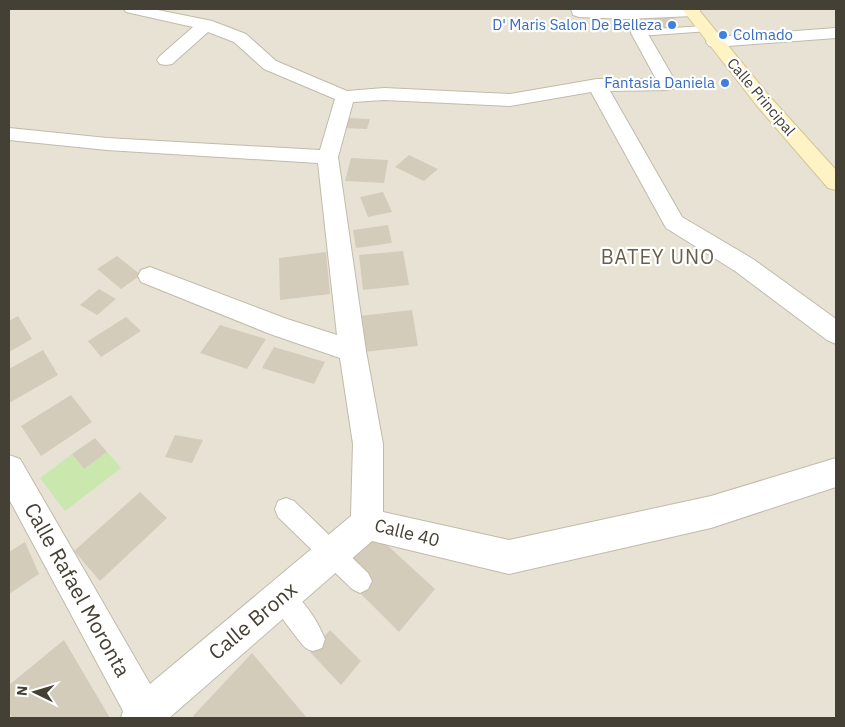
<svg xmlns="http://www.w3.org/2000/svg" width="845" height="727" font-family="'IBM Plex Sans',sans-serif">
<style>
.residential{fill:#e7e2d4}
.green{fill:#cae7ae}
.building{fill:#d4ccbb}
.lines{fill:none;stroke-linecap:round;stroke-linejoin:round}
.service-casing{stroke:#c1bbab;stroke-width:2}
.minor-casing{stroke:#c1bbab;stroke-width:2}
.secondary-casing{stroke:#d3c595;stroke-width:2}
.service{fill:#fff;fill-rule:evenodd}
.minor{fill:#fff;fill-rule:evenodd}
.secondary{fill:#fef3c4;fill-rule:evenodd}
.shop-dot{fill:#3f7fe0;stroke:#fff;stroke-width:2}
.labels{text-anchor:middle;stroke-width:4.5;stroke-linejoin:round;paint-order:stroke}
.far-shop-label{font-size:15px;fill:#366cbe;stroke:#fff;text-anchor:end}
.far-street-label{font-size:15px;fill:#454035;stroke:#fff}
.street-label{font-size:18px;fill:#454035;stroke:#fff}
.quarter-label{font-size:20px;letter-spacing:1px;fill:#685e4c;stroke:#fff}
.near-street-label{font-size:21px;fill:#454035;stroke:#fff}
</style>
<rect width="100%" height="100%" fill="#f3efe5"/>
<rect class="residential" x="9" y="9" width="827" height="709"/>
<path class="green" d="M107 452 121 468 65 511 40 478 72 454 84 469Z"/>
<g class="building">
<path d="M627 16 675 18 679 30 630 28Z"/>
<path d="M348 118 370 119 367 129 345 128Z"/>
<path d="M409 155 438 169 424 181 395 167Z"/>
<path d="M351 158 388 160 384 183 345 181Z"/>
<path d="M383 192 392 212 368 217 360 197Z"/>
<path d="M388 225 392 243 356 248 353 230Z"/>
<path d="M403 251 409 285 363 290 359 255Z"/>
<path d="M326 252 330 294 280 300 279 258Z"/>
<path d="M117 256 141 275 121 289 97 269Z"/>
<path d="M99 289 116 299 97 315 80 305Z"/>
<path d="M412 310 418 346 363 352 359 316Z"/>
<path d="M18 316 32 339 9 352V321Z"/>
<path d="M126 317 141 331 101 357 88 341Z"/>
<path d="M220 325 266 339 247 369 200 353Z"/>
<path d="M274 347 325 362 314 384 262 368Z"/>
<path d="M43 350 58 375 9 403V369Z"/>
<path d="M71 395 92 422 41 456 21 426Z"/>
<path d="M175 435 203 440 192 463 165 457Z"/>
<path d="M95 438 107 452 84 469 72 454Z"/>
<path d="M140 492 167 518 100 581 74 551Z"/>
<path d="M376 535 435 589 399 632 357 590 370 576 353 559Z"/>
<path d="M25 542 39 574 9 594V552Z"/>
<path d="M330 630 361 661 341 685 310 652Z"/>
<path d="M64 640 110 718H12L9 711V685Z"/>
<path d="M252 653 307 718H195L193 716Z"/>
</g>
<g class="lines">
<g class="service-casing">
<g id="service">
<path d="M705 26 711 29 709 31 639 36 633 33 639 30Z"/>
<path d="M286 498 294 501 368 573 372 581 368 589 360 593 352 589 278 517 275 509 278 501Z"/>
<path d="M280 585C300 593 317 619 325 639L322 648 313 651C311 650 308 650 306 648 302 646 270 602 268 597L272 589Z"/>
</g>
</g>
<g class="minor-casing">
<g id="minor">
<path d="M124 9H153L212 21 246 34 276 61 347 91 384 88 510 94 597 79H656L631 33 633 29H645L677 84 675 88 668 90 610 91 682 217 753 259 836 319V344L827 340 735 271 666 228 591 92 510 106 384 100 353 102 338 157 366 351 383 444V512L509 540 711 496 836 458V487L711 528 509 574 372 541 169 718H121L123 711 9 499V455L20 459 150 684 351 516 353 444 340 358 270 334 141 282 138 276 141 270 150 267 287 319 337 335 318 163 107 150 9 140V128L107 138 320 150 335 99 264 69 234 42 208 32 172 64 166 65 160 64 157 60 160 56 193 27 126 12Z"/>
<path d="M571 9H699L700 11 698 14 692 16 627 19 579 17 573 15Z"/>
<path d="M836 28V38L715 47 709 46 706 42 709 38 715 37Z"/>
</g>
</g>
<g class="secondary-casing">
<path id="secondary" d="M682 9H698L771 98 836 170V190L828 188 757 106Z"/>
</g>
<use href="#service" class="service"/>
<use href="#minor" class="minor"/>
<use href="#secondary" class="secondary"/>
</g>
<g class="shop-dot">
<circle cx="672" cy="25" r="5"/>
<circle cx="723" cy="35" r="5"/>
<circle cx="725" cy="83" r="5"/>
</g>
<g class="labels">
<g class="far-shop-label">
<text x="662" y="30">D' Maris Salon De Belleza</text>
<text x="733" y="40" text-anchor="start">Colmado</text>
<text x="715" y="88">Fantasia Daniela</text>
</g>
<g class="far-street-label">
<text transform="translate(761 97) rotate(50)" y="5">Calle Principal</text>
</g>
<g class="street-label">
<text transform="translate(407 533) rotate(14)" y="6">Calle 40</text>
</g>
<g class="quarter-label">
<text x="658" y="264">BATEY UNO</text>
</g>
<g class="near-street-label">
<text transform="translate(77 590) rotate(61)" y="7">Calle Rafael Moronta</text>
<text transform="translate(253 621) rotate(-40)" y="7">Calle Bronx</text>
</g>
</g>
<rect width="845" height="727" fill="none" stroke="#454035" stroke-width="20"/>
<g transform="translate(35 692) rotate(275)" stroke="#ffffff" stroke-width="4" paint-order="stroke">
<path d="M0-4L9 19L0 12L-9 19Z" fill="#454035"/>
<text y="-8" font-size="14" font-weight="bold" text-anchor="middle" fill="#454035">N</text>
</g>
</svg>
